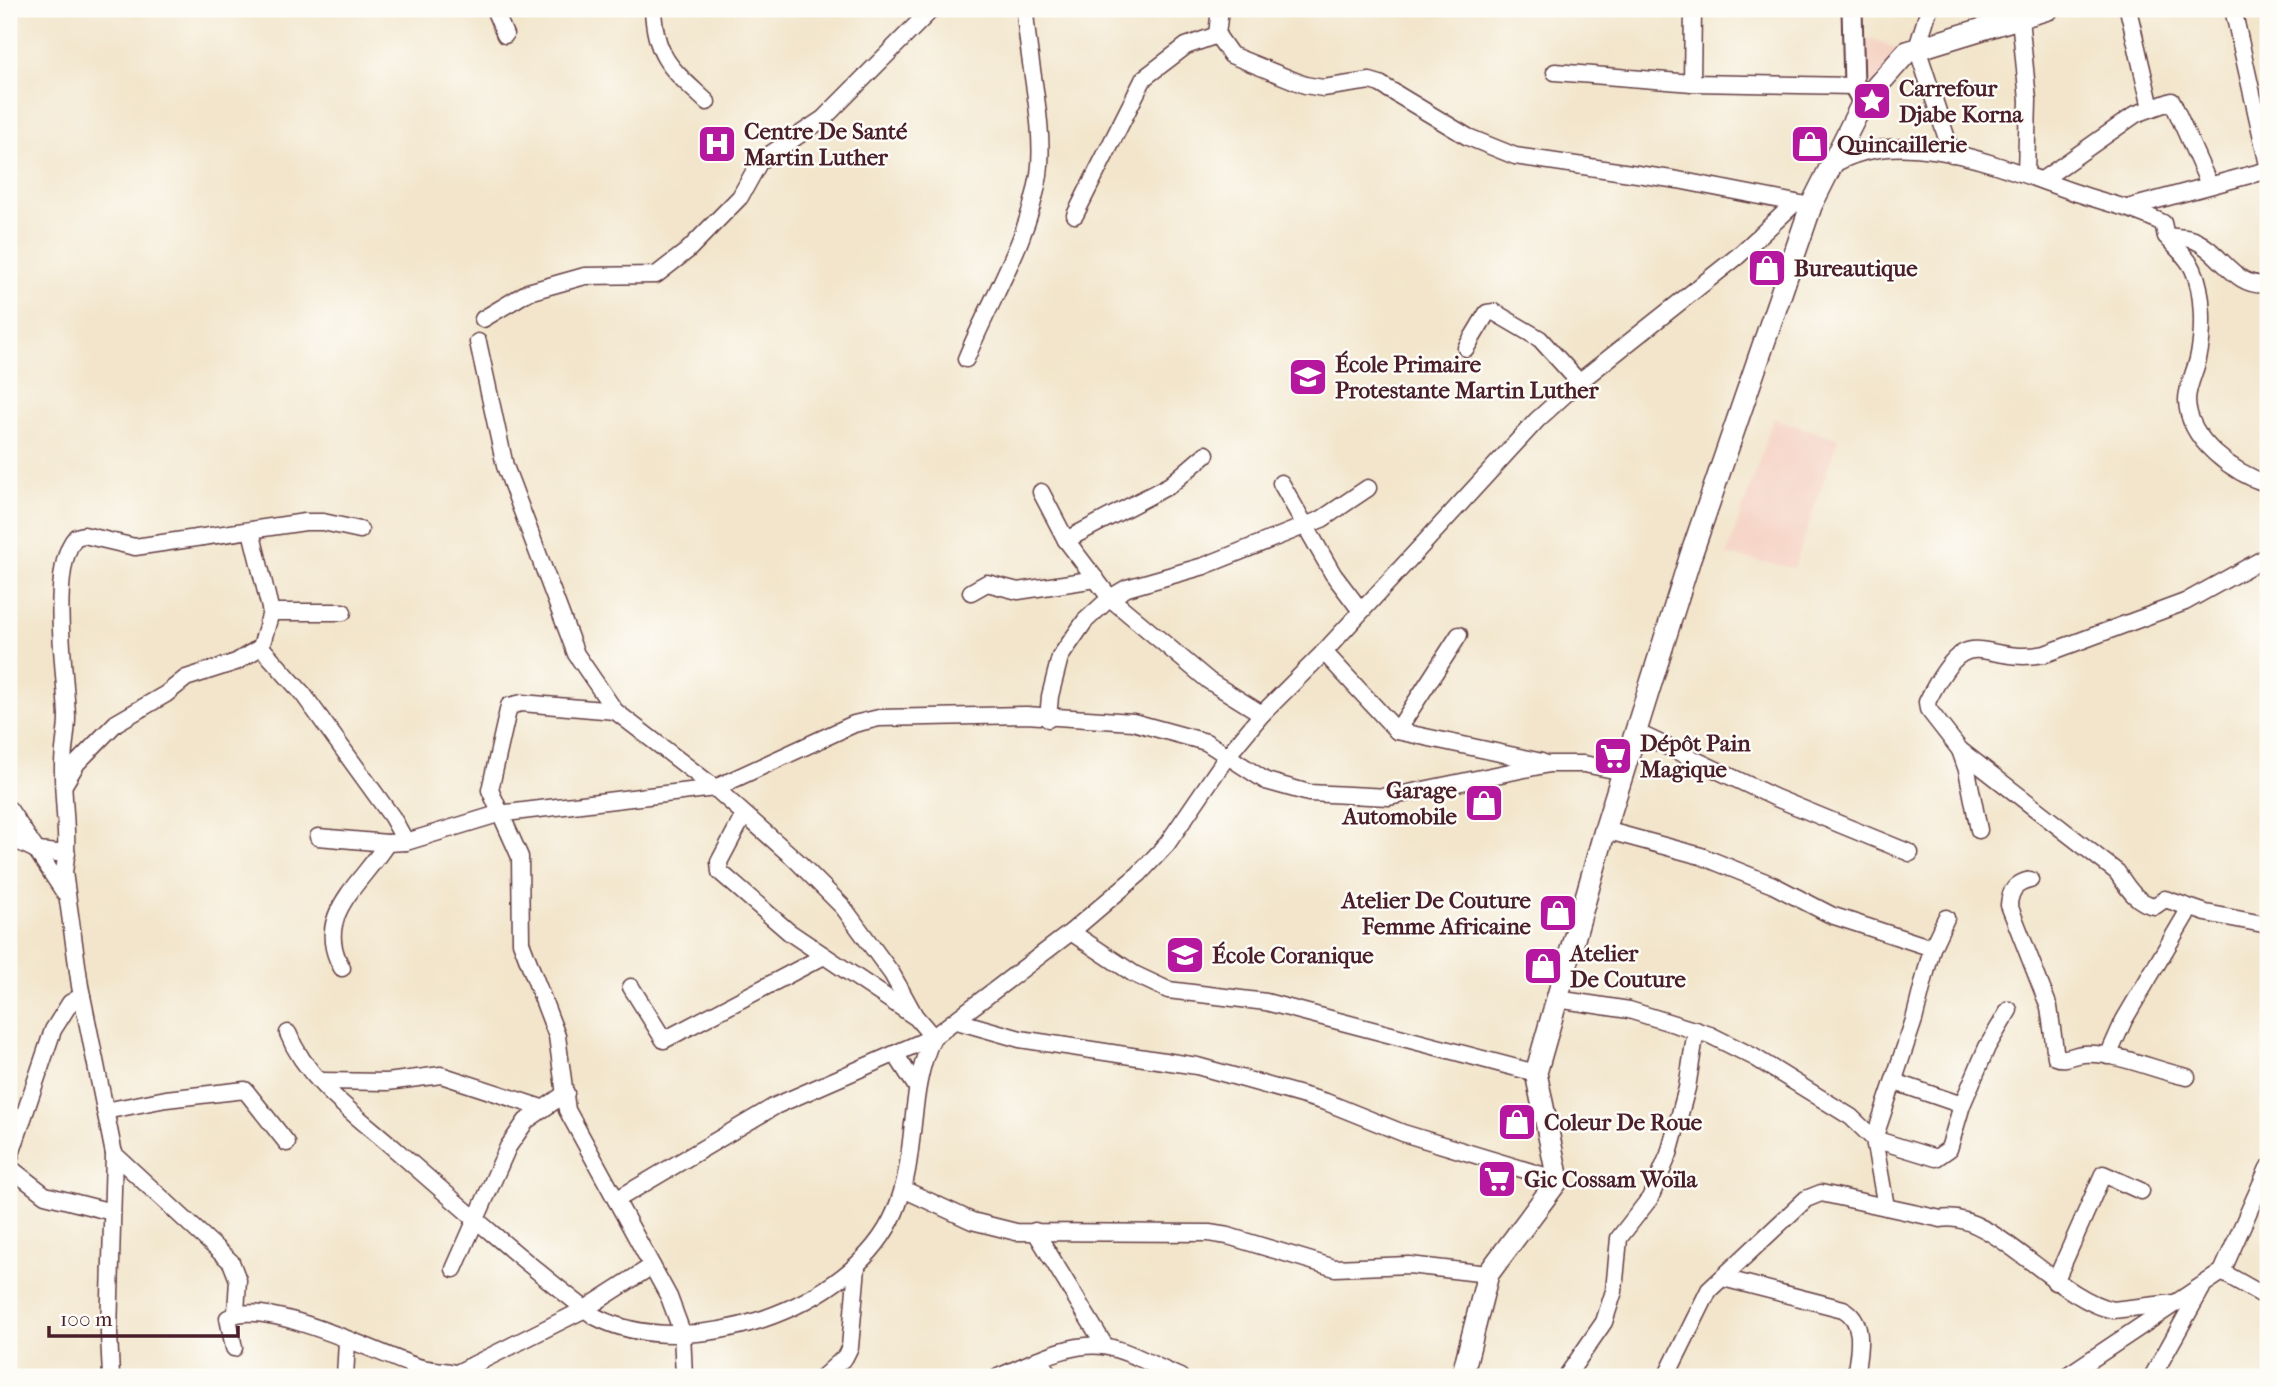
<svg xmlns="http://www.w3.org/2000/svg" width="2277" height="1386" font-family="'IM FELL French Canon',serif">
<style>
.built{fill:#f5d2c3}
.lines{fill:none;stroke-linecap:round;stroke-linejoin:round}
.minor-casing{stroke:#633d43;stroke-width:19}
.tertiary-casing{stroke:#633d43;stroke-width:23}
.secondary-casing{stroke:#633d43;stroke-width:24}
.minor{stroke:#fff;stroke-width:16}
.tertiary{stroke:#fff;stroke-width:19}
.secondary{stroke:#fff;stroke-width:21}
.labels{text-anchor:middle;stroke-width:5;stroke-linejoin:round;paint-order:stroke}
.poi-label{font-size:23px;font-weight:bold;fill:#4a1f2b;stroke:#fdfcf7;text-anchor:start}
</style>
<rect width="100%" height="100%" fill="#fdfcf7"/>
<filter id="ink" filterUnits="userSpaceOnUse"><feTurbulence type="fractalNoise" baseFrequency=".0143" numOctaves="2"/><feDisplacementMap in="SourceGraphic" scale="14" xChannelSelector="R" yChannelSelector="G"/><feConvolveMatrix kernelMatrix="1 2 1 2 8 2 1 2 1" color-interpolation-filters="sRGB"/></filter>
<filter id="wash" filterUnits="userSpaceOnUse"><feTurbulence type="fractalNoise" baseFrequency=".00686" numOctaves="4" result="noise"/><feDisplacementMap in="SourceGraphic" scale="28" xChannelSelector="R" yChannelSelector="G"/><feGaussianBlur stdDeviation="1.57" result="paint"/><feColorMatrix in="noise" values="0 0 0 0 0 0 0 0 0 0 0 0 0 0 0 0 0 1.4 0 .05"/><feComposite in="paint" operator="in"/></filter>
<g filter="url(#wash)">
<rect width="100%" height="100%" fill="#f2e5cb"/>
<g class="built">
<path d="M1871 38 1901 51 1868 91 1853 74 1849 55Z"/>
<path d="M1773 419 1838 438 1794 568 1727 555Z"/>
</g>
</g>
<g filter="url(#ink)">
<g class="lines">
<g class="minor-casing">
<g id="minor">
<path d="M494 9 505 35"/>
<path d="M653 9C655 59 673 70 707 102"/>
<path d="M1220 9 1217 35 1231 55 1305 85 1323 88 1370 81 1380 84 1468 137 1515 156 1678 180 1801 204"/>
<path d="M1929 9 1917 48 1952 154"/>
<path d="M2128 9 2151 108"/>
<path d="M2233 9 2268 165"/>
<path d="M2020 18 2028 100 2026 173"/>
<path d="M1555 72 1692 83 1854 86"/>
<path d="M1692 83 1693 9"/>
<path d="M1831 166C1904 120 2009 171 2083 195 2113 205 2133 208 2163 223L2166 236C2174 237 2186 237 2194 240 2222 252 2234 289 2268 284"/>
<path d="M2042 180 2136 114 2172 101 2209 184"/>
<path d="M2131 207 2268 170"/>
<path d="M1075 215 1144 78 1186 46 1217 35"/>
<path d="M2166 236C2175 247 2187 256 2193 269 2204 292 2204 334 2198 359 2195 372 2187 387 2187 400 2188 441 2234 473 2268 484"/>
<path d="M483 319 528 292 585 276 656 275 687 251 740 197 760 161 823 119 932 9"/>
<path d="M478 342 505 466 576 654 615 711 715 788 796 860 843 907 892 974 915 1016 933 1037"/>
<path d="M1466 348 1487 313 1494 312 1540 339 1579 382"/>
<path d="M966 359C991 298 1028 241 1039 175 1046 126 1027 60 1025 9"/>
<path d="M1281 483 1333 574 1361 611"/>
<path d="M1041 492 1066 540 1110 598 1209 681 1262 714"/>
<path d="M1066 540 1170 485 1206 454"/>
<path d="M2268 556 2185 602 2045 654C1978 666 1970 615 1927 702L1928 709 1960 750 2117 872C2127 887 2136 903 2155 906L2165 899 2206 913 2268 925"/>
<path d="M971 592 987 583 1018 591 1096 579"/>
<path d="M271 612H343"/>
<path d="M261 647 303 694 392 817 406 842"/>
<path d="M1324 652 1397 731 1542 762"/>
<path d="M615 711 522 703 509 706 490 790 520 857 521 942 557 1036 567 1110 669 1297 682 1332 684 1377"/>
<path d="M1048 719 1050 696 1060 657 1085 621 1110 598 1127 588 1204 566 1322 519 1368 488"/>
<path d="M1397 731 1459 635"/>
<path d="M1636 732 1776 798 1910 853"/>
<path d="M1960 750 1967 770 1979 830"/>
<path d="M65 783 77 763 116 723 166 694 186 678 236 662 261 647 271 612 251 531"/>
<path d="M9 809 64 892"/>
<path d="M744 815 719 862 720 872 789 932 914 1016"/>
<path d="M1605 830 1701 856 1773 885 1831 915 1932 948"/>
<path d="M9 837 38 851 67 854"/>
<path d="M318 837 387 843 406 842 498 814 715 788 854 724 879 718 1026 715 1133 722 1206 742 1266 781 1309 793 1389 797 1549 764H1584L1624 772"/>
<path d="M2030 880C2016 883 2010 890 2009 905L2049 1007 2056 1057C2065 1061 2073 1055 2083 1054 2118 1052 2153 1070 2187 1077"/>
<path d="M1071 932 1134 974 1168 990 1266 1002 1536 1073"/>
<path d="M342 968C312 916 361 885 387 843"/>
<path d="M631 987 664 1040 824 956"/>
<path d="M1557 999 1629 1010 1710 1035 1754 1057 1851 1117 1874 1139 1936 1158 1949 1149 1962 1105 1987 1047 2009 1010"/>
<path d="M957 1021 1020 1039 1197 1066 1237 1077 1326 1102 1403 1133 1558 1180"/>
<path d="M288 1033C307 1082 358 1116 396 1150 461 1207 525 1263 594 1316 686 1365 854 1309 895 1212 919 1155 906 1094 933 1037"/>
<path d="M896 1055 916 1086"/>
<path d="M2108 1056 2124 1020 2190 908"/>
<path d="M322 1081 387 1082 441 1075 542 1108"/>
<path d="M1895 1082 1962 1105"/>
<path d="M105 1111 166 1099 245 1090 287 1143"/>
<path d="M114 1154 231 1262 238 1280 236 1312"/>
<path d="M9 1160 53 1030 70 1003 82 996"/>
<path d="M9 1167 45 1195 112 1212"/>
<path d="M903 1189 972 1221 1016 1232 1209 1233 1228 1236 1335 1268 1409 1265 1488 1274"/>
<path d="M616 1200 775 1106 933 1037 1071 932 1139 874 1167 844 1228 755 1262 714 1324 652 1537 420 1579 382 1738 256 1795 203"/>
<path d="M1886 1207 1874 1139 1914 1020 1932 948 1946 918"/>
<path d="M1035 1231 1105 1346"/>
<path d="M454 1269 508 1147 526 1121 566 1093"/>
<path d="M2222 1272 2268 1298"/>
<path d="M1723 1278 1843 1309C1867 1321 1858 1355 1855 1377"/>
<path d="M2055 1282 2103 1174 2141 1191"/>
<path d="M234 1348 228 1318C260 1296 378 1353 415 1366 432 1372 451 1369 467 1377"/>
<path d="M1038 1359 1051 1377"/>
<path d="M451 1376 585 1309 652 1266"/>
<path d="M111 1377 109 1333 114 1154 80 986 64 872C70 837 62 801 63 765 63 749 67 733 67 717 66 675 48 568 76 537L84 535 135 547 305 522H323L360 530"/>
<path d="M345 1377 347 1341"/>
<path d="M823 1377 845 1357 850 1347 857 1267"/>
<path d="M998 1377C1030 1364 1067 1342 1103 1346 1128 1350 1156 1367 1180 1377"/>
<path d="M1566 1377 1604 1322 1614 1291 1619 1238 1650 1198 1669 1154 1687 1088 1696 1030"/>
<path d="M1666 1377 1709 1290 1806 1199 1821 1193 1941 1219C1991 1209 2058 1300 2113 1310L2174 1303"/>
<path d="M2065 1377 2222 1272 2268 1168"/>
<path d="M2152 1377 2202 1288"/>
</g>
</g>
<g class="tertiary-casing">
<path id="tertiary" d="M1852 9 1854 86 1863 102"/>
</g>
<g class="secondary-casing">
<path id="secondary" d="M1462 1377 1488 1274 1558 1180 1536 1073 1605 830 1691 555 1811 206 1863 102 1907 52 2048 9"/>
</g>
<use href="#minor" class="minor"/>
<use href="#tertiary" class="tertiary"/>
<use href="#secondary" class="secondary"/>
</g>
</g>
<defs>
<g id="sight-square" transform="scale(2.0125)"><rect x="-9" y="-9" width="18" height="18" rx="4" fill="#b5179e" stroke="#fdfcf7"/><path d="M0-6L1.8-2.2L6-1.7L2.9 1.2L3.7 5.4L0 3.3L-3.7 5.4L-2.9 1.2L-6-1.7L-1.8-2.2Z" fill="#fff"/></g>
<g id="hospital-square" transform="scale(2.0125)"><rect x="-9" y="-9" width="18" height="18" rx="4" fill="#b5179e" stroke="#fdfcf7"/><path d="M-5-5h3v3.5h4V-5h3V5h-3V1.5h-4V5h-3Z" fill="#fff"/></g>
<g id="shop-square" transform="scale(2.0125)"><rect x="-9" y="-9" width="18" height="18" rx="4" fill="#b5179e" stroke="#fdfcf7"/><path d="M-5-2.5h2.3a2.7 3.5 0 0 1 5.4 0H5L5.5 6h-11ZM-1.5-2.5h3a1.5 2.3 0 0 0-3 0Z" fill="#fff"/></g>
<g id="school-square" transform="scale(2.0125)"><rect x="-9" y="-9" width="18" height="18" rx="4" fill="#b5179e" stroke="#fdfcf7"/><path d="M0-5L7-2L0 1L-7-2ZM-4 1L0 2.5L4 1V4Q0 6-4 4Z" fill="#fff"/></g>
<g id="supermarket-square" transform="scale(2.0125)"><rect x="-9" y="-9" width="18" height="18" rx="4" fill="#b5179e" stroke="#fdfcf7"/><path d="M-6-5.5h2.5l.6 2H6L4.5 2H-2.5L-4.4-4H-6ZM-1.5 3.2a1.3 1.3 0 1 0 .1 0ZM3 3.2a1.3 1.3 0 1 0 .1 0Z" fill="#fff"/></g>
</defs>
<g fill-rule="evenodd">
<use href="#sight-square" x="1872" y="101"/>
<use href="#hospital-square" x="717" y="144"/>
<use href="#shop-square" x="1810" y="144"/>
<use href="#shop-square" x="1767" y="268"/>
<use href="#school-square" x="1308" y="377"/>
<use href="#supermarket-square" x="1613" y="756"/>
<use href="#shop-square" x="1484" y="803"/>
<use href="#shop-square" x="1558" y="913"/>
<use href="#school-square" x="1185" y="955"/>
<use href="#shop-square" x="1543" y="966"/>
<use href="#shop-square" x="1517" y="1122"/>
<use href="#supermarket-square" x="1497" y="1179"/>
</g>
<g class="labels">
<g class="poi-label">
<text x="1899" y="96">Carrefour<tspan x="1899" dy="26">Djabe Korna</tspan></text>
<text x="744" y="139">Centre De Santé<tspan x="744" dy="26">Martin Luther</tspan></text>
<text x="1837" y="152">Quincaillerie</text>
<text x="1794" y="276">Bureautique</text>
<text x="1335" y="372">École Primaire<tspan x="1335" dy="26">Protestante Martin Luther</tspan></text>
<text x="1640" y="751">Dépôt Pain<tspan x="1640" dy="26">Magique</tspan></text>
<text x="1457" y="798" text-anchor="end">Garage<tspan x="1457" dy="26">Automobile</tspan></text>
<text x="1531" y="908" text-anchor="end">Atelier De Couture<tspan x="1531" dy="26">Femme Africaine</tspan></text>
<text x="1570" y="961">Atelier<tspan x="1570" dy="26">De Couture</tspan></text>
<text x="1212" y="963">École Coranique</text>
<text x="1544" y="1130">Coleur De Roue</text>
<text x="1524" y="1187">Gic Cossam Woïla</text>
</g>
</g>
<rect width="2277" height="1386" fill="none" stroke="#fdfcf7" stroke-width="35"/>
<path d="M49 1326v10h189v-10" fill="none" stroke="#4a1f2b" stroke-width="3.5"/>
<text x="60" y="1326" font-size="21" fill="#4a1f2b" stroke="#fdfcf7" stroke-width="5" paint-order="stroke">100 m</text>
</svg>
